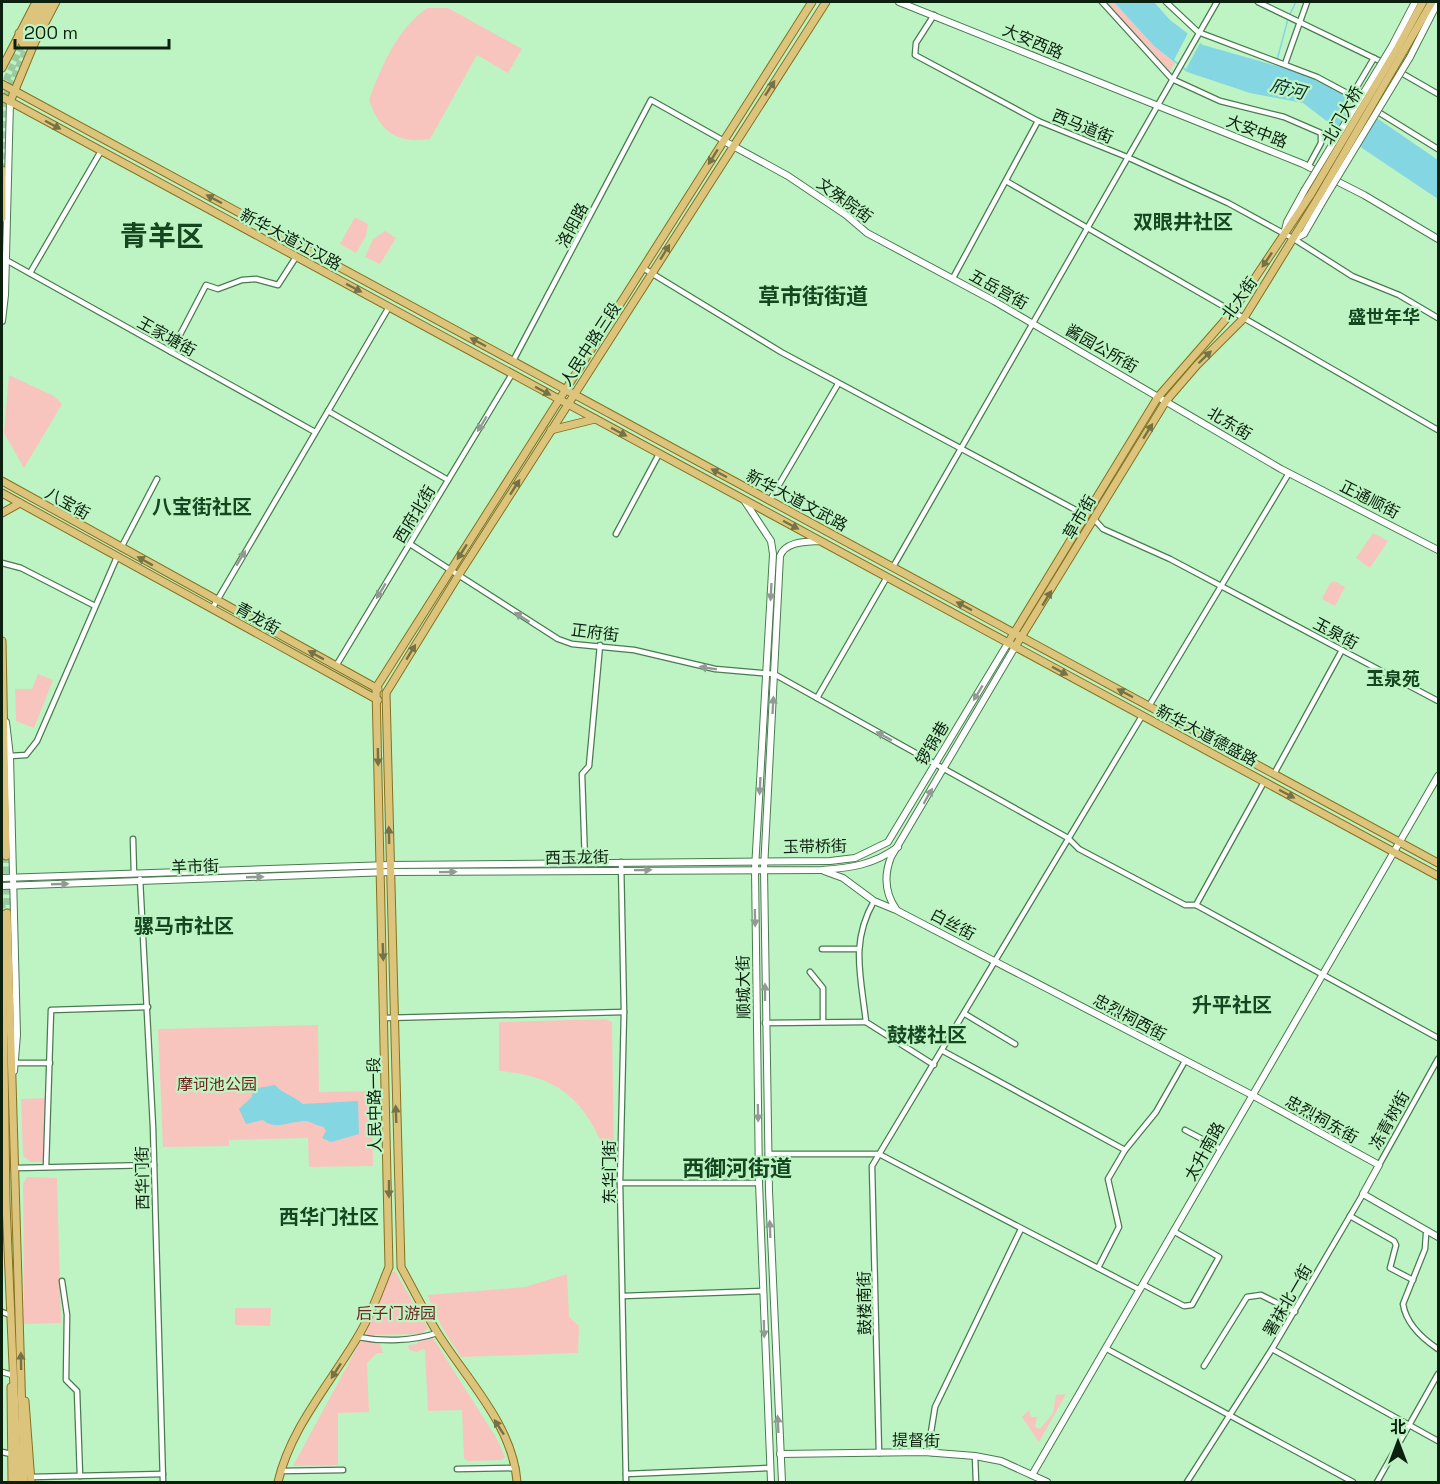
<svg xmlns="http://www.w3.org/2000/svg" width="1440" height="1484" font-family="'Space Grotesk','Noto Sans SC',sans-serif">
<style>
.green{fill:#f8c5be}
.water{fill:#83d6e2}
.pier{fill:#bef4c3}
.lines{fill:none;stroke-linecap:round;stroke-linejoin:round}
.stream{stroke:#83d6e2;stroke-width:1.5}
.primary-tunnel{stroke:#9aca9f;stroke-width:7;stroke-dasharray:7 3.5;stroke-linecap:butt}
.street-casing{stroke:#497b50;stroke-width:7}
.secondary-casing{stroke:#497b50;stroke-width:8}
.primary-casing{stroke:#85711f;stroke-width:9}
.street{stroke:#fff;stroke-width:4.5}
.secondary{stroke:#fff;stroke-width:6}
.primary{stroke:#ddc47d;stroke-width:7}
.secondary-bridge-casing{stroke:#497b50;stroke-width:8;stroke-linecap:butt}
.primary-bridge-casing{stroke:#85711f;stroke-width:9;stroke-linecap:butt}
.secondary-bridge{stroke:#fff;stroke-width:6}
.primary-bridge{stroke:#ddc47d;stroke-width:7}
.oneway{fill:#747246}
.oneway2{fill:#929b93}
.labels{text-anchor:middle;stroke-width:4.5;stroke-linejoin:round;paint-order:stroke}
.street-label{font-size:16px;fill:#0c200f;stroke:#bef4c3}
.park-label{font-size:16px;fill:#71221d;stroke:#bef4c3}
.water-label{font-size:18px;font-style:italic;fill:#0a3439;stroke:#bef4c3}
.neighbourhood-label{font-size:18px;font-weight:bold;fill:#14471f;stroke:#bef4c3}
.quarter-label{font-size:20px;font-weight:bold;fill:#14471f;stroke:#bef4c3}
.district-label{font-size:22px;font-weight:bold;fill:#14471f;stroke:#bef4c3}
.town-label{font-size:28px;font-weight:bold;fill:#14471f;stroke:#bef4c3}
</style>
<rect width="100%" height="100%" fill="#bef4c3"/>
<g class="green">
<path d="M1104 2H1114L1154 46 1175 63 1169 72Z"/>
<path d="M427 8H448L522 49 508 73 477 55 430 139C396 144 380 131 369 100 381 67 397 29 427 8Z"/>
<path d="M355 217 368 224 366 236 356 253 340 244Z"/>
<path d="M385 231 396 238 380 264 365 257 373 239Z"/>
<path d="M9 375 54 396 62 404 24 468 4 433Z"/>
<path d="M1373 533 1388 541 1370 568 1356 558Z"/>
<path d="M1334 581 1345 587 1335 606 1322 599 1330 583Z"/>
<path d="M38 674 53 680 34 728 16 721 15 689H32Z"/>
<path d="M606 1019 612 1022 614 1155H607C584 1100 561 1076 499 1071V1022Z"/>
<path d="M318 1025 319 1092 372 1091 373 1166 309 1167 308 1138 229 1140V1146L163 1147 158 1029Z"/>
<path d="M47 1098 44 1162H31L23 1156 21 1099Z"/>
<path d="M27 1177 57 1178 61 1323 24 1324 23 1184Z"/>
<path d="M395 1271 428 1328 421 1334 368 1335 365 1331 391 1273Z"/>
<path d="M567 1274 569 1317 579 1326 578 1353 461 1357 443 1329 427 1295 525 1287Z"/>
<path d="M235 1308H271L270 1326 235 1325Z"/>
<path d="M433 1338 497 1439 505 1457 502 1460 468 1461 464 1458 462 1410 428 1411 425 1351 423 1349 417 1352 409 1350 408 1345 417 1344 418 1340Z"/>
<path d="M379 1341 383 1353H377L367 1363 369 1412 338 1413V1465L293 1466 360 1342Z"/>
<path d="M1066 1394 1039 1442 1022 1417 1029 1410 1031 1417H1037L1035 1427 1040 1429 1053 1413 1056 1395Z"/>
</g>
<g class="water">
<path d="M1114 2H1154L1170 20 1203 45 1295 71 1333 88 1438 160V199L1362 148 1303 103 1250 93 1187 72 1154 46Z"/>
<path d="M275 1085C283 1094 294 1096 303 1104L358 1101 359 1134 331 1142 322 1138 326 1131 324 1127C318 1126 310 1121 305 1121 291 1121 274 1131 263 1120L246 1124 239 1109 252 1097 253 1089Z"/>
</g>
<path class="pier" d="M1189 31 1201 41 1186 69 1174 60Z"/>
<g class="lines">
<g class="stream">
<path d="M1290 14 1296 2"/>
<path d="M1277 60 1288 19"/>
</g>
<g class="primary-tunnel">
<path d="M2 90 24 40"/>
<path d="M2 170 7 94 30 40"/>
<path d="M6 856 7 913"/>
<path d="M2 901V914"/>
</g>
<g class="street-casing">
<g id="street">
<path d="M1102 2 1172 79 1220 101 1284 117 1321 133V143L1308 167"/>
<path d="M1166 2 1198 32 1317 77 1360 100"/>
<path d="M1258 2 1384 63"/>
<path d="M934 15 916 43 915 55 1038 121 1127 157 1228 203 1294 239 1352 276 1399 295 1438 318"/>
<path d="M1285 64 1307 2"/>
<path d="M1391 67 1438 94"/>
<path d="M1352 95 1374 58"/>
<path d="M1375 110 1438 149"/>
<path d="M1006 181 1438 430"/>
<path d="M6 260 315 432"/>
<path d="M643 268 781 352 1085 515"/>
<path d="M30 273 101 151"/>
<path d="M953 278 1038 121"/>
<path d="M171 352 206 285 218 289 242 280 256 279 278 285 296 257"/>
<path d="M513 361 651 100 724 141"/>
<path d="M328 411 448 480"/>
<path d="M770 500 838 384"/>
<path d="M1094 519 1103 529 1170 559 1438 701"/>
<path d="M616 534 659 454"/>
<path d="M410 544 558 639 572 644 634 650 715 669 774 674 1068 838 1079 849 1185 905H1196L1438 1038"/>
<path d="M121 548 157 479"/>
<path d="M2 563 21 568 95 606"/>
<path d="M893 567 1217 2"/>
<path d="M212 609 389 307"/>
<path d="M336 666 512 374"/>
<path d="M817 698 887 577"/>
<path d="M1149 706 1289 473"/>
<path d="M10 756 26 755 37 741 117 557"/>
<path d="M1274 774 1342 650"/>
<path d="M133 839 134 874"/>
<path d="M585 862 582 774 589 766 600 645"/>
<path d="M621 862 624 1012 620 1183 626 1482"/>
<path d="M140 879 153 1127 163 1482"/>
<path d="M874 901C850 943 861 976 866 1022L934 1065"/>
<path d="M1196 905 1264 782"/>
<path d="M822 949H858"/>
<path d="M810 972 823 988V1022"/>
<path d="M965 1014 1015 1044"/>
<path d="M385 1018 624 1012"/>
<path d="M765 1023 866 1022"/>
<path d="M943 1051 1125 1150"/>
<path d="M16 1063H50"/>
<path d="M1185 1130 1219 1148"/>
<path d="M768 1154H879L1140 1290"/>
<path d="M1379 1165 1438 1059"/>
<path d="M46 1167 51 1010 148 1007"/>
<path d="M17 1168 154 1165"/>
<path d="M620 1183H759"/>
<path d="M1350 1216 1394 1241 1396 1245 1390 1268 1413 1280"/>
<path d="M1426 1234 1425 1249 1403 1304C1406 1323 1423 1339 1438 1349"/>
<path d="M1098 1268 1119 1227 1108 1179 1125 1150 1156 1112 1185 1061"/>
<path d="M62 1281 67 1315 66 1380 77 1391 80 1476"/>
<path d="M1144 1285 1184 1306 1192 1305 1219 1257 1175 1232"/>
<path d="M623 1296 763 1291"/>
<path d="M2 1312 10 1315"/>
<path d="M358 1337C383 1342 413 1341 437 1333"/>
<path d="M1107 1349 1353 1482"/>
<path d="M1272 1349 1438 1441"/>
<path d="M1204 1366 1247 1297 1261 1295 1295 1312"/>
<path d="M2 1372 12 1375"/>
<path d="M2 1452 11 1454"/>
<path d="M879 1453 872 1166 1142 716"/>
<path d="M933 1453 931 1432 935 1407 1021 1229"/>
<path d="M975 1456 976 1482"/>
<path d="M457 1469 516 1468"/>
<path d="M281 1471 343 1470"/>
<path d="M626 1474 770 1468"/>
<path d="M31 1477 163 1474"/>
<path d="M1187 1482 1272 1349 1363 1194"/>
<path d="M1377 1482 1438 1374"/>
</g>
</g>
<g class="secondary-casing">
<g id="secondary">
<path d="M899 2 1303 164 1364 195 1438 239"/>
<path d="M1392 46 1415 2"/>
<path d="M1410 57 1438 2"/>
<path d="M724 141 788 176 846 215 867 233 994 301 1281 469 1438 550"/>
<path d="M1285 230 1287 222 1304 191"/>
<path d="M1294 239 1304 234 1323 201"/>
<path d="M2 321 5 295 10 102"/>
<path d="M744 500 771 541 773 554 755 869 759 1183 771 1482"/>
<path d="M6 722 10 756 17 1035 14 1071"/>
<path d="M824 871 843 878 874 901 896 910 1252 1095 1379 1165 1363 1194 1438 1237"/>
<path d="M2 878 389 865 830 861 855 858 888 842 1008 643"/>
<path d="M2 886 390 872 821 870C851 868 873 865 898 847"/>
<path d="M896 909C885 893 884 875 891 857L1015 647"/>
<path d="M780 1454 924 1452 975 1456 1001 1461 1047 1482"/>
<path d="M1032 1475 1438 776"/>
<path d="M782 1482 769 1191 764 869 780 556C786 541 806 542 820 541"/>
</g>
</g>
<g class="primary-casing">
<g id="primary">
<path d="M19 33 23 44H34"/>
<path d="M25 37 43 2"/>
<path d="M30 40 50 2"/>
<path d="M1397 49 1423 2"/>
<path d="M1403 52 1432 2"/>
<path d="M2 68 36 2"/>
<path d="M2 84 1438 863"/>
<path d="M2 97 1438 876"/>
<path d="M10 102 34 44 56 2"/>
<path d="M2 218V170"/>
<path d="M551 430 595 419"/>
<path d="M2 481 378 689"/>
<path d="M2 493 378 700"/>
<path d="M2 513 20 503"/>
<path d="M2 641 6 856"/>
<path d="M1008 643 1158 397 1233 311 1311 194"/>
<path d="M1015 647 1166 401 1197 365 1244 318 1318 198"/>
<path d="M7 913 24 1482"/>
<path d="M2 914 6 1203 18 1482"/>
<path d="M11 1387 12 1482"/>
<path d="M25 1401 31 1482"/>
<path d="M278 1482C290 1429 329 1385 357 1338 371 1316 379 1291 389 1267L376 688 812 2"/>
<path d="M517 1482C513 1425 466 1379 437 1332 424 1311 413 1289 401 1267L386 693 458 576 826 2"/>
</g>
</g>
<use href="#street" class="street"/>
<use href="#secondary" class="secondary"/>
<use href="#primary" class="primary"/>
<g class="secondary-bridge-casing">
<g id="secondary-bridge">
<path d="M1304 191 1392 46"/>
<path d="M1323 201 1410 57"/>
</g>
</g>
<g class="primary-bridge-casing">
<g id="primary-bridge">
<path d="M1311 194 1397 49"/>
<path d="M1318 198 1403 52"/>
</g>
</g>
<use href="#secondary-bridge" class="secondary-bridge"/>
<use href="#primary-bridge" class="primary-bridge"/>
</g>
<defs><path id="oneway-solid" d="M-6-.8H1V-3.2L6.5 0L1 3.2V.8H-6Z" transform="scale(1.5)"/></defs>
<g class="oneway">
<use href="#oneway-solid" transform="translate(770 88) rotate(-57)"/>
<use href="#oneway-solid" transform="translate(53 125) rotate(28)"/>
<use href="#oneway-solid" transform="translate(713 157) rotate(122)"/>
<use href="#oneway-solid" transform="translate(214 199) rotate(-152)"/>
<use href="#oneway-solid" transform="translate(665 252) rotate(-58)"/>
<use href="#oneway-solid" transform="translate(1267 260) rotate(124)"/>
<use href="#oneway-solid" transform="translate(354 288) rotate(28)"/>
<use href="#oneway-solid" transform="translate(478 342) rotate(-152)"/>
<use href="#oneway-solid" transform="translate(1205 357) rotate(-44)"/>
<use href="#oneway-solid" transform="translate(543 391) rotate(28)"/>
<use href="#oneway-solid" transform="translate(1148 431) rotate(-58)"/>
<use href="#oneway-solid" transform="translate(619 432) rotate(28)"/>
<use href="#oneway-solid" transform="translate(719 473) rotate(-152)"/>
<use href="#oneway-solid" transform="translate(515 487) rotate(-57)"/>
<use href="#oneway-solid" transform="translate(791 525) rotate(28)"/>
<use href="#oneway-solid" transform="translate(462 552) rotate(123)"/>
<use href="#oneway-solid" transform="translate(145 561) rotate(-151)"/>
<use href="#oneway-solid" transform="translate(1047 598) rotate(-59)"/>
<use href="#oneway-solid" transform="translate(964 606) rotate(-152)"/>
<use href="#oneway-solid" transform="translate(411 652) rotate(-59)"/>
<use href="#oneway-solid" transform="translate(316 655) rotate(-151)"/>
<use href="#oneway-solid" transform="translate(1060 671) rotate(28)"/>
<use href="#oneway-solid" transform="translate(1125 693) rotate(-152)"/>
<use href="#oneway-solid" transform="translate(378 757) rotate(89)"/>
<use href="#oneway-solid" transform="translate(1287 794) rotate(28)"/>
<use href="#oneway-solid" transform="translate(389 835) rotate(-91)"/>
<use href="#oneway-solid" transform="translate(383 952) rotate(88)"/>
<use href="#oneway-solid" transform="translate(396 1114) rotate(-92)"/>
<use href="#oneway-solid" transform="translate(389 1189) rotate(90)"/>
<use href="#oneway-solid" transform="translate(21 1361) rotate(-91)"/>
<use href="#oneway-solid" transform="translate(336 1371) rotate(123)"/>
<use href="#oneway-solid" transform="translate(499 1427) rotate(-123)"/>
</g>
<g class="oneway2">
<use href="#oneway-solid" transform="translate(482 424) rotate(121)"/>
<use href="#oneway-solid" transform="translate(241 558) rotate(-59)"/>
<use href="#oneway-solid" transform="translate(381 591) rotate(121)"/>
<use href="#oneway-solid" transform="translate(771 592) rotate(93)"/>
<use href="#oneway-solid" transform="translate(522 617) rotate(-147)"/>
<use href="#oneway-solid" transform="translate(708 668) rotate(-171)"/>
<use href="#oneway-solid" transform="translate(978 693) rotate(121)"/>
<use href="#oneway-solid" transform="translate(773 705) rotate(-87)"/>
<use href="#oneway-solid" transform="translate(884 736) rotate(-151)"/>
<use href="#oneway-solid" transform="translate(760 786) rotate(93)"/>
<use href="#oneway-solid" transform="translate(928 796) rotate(-60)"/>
<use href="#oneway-solid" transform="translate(643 870) rotate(-1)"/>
<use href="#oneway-solid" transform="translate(448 872) rotate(-1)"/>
<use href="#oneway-solid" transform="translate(255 877) rotate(-2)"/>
<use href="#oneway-solid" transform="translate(60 884) rotate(-2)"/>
<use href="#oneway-solid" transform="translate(755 918) rotate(89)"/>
<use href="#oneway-solid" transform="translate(765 992) rotate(-90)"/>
<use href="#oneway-solid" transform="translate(758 1113) rotate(89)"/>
<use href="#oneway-solid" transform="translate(770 1229) rotate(-92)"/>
<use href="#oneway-solid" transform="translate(764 1329) rotate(89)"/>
<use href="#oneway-solid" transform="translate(778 1424) rotate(-93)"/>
</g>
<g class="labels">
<g class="street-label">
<text transform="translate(1033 41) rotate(23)" y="6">大安西路</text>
<text transform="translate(1342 115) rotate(-60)" y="6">北门大桥</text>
<text transform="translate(1083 126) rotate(22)" y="6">西马道街</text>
<text transform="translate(1257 131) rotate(21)" y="6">大安中路</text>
<text transform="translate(845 200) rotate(36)" y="6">文殊院街</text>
<text transform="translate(572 225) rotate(-62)" y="6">洛阳路</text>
<text transform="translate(291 239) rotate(28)" y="6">新华大道江汉路</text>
<text transform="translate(999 289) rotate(29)" y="6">五岳宫街</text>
<text transform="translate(1239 298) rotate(-54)" y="6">北大街</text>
<text transform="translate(167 336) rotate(29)" y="6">王家塘街</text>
<text transform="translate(590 344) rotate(-57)" y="6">人民中路三段</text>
<text transform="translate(1102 348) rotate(30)" y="6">酱园公所街</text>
<text transform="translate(1230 423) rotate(31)" y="6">北东街</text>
<text transform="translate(1370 499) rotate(27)" y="6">正通顺街</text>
<text transform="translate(797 500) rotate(28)" y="6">新华大道文武路</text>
<text transform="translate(68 503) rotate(29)" y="6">八宝街</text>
<text transform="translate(414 514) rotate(-59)" y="6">西府北街</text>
<text transform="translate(1079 517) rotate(-60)" y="6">草市街</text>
<text transform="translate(258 618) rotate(29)" y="6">青龙街</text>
<text transform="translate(595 632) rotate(7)" y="6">正府街</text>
<text transform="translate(1336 633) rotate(28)" y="6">玉泉街</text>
<text transform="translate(1207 735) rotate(28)" y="6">新华大道德盛路</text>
<text transform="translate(932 743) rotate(-59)" y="6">锣锅巷</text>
<text transform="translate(815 846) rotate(-1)" y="6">玉带桥街</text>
<text transform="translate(577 857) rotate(-1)" y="6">西玉龙街</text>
<text transform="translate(195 866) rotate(-2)" y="6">羊市街</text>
<text transform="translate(953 924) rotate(28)" y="6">白丝街</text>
<text transform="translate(743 987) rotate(-91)" y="6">顺城大街</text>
<text transform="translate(1130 1017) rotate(28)" y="6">忠烈祠西街</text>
<text transform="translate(374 1105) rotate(-91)" y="6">人民中路一段</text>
<text transform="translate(1322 1119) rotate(29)" y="6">忠烈祠东街</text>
<text transform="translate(1389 1120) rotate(-61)" y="6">冻青树街</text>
<text transform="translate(1204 1151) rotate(-61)" y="6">太升南路</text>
<text transform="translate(609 1172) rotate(-90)" y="6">东华门街</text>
<text transform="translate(142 1178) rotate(-91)" y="6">西华门街</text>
<text transform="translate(1287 1300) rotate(-60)" y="6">署袜北一街</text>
<text transform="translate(864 1303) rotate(-91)" y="6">鼓楼南街</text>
<text transform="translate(916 1440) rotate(1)" y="6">提督街</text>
</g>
<g class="park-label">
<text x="217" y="1090">摩诃池公园</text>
<text x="396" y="1319">后子门游园</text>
</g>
<g class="water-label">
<text transform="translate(1288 89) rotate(15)" y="6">府河</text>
</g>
<g class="neighbourhood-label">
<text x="1384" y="323">盛世年华</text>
<text x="1393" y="685">玉泉苑</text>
</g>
<g class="quarter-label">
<text x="1183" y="229">双眼井社区</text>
<text x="202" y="514">八宝街社区</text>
<text x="184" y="933">骡马市社区</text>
<text x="1232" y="1012">升平社区</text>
<text x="927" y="1042">鼓楼社区</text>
<text x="329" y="1224">西华门社区</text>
</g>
<g class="district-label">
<text x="813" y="304">草市街街道</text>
<text x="737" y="1176">西御河街道</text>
</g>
<g class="town-label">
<text x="162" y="246">青羊区</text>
</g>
</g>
<rect width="1440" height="1484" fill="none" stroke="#0c200f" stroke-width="6"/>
<g transform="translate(1398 1442)" stroke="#bef4c3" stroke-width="4.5" paint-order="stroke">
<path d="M0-4.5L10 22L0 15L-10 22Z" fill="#0c200f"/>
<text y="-9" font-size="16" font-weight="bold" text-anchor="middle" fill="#0c200f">北</text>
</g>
<path d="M15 39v9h154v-9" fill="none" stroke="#0c200f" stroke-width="3"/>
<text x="24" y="39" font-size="18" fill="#0c200f" stroke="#bef4c3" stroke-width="4.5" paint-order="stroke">200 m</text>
</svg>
